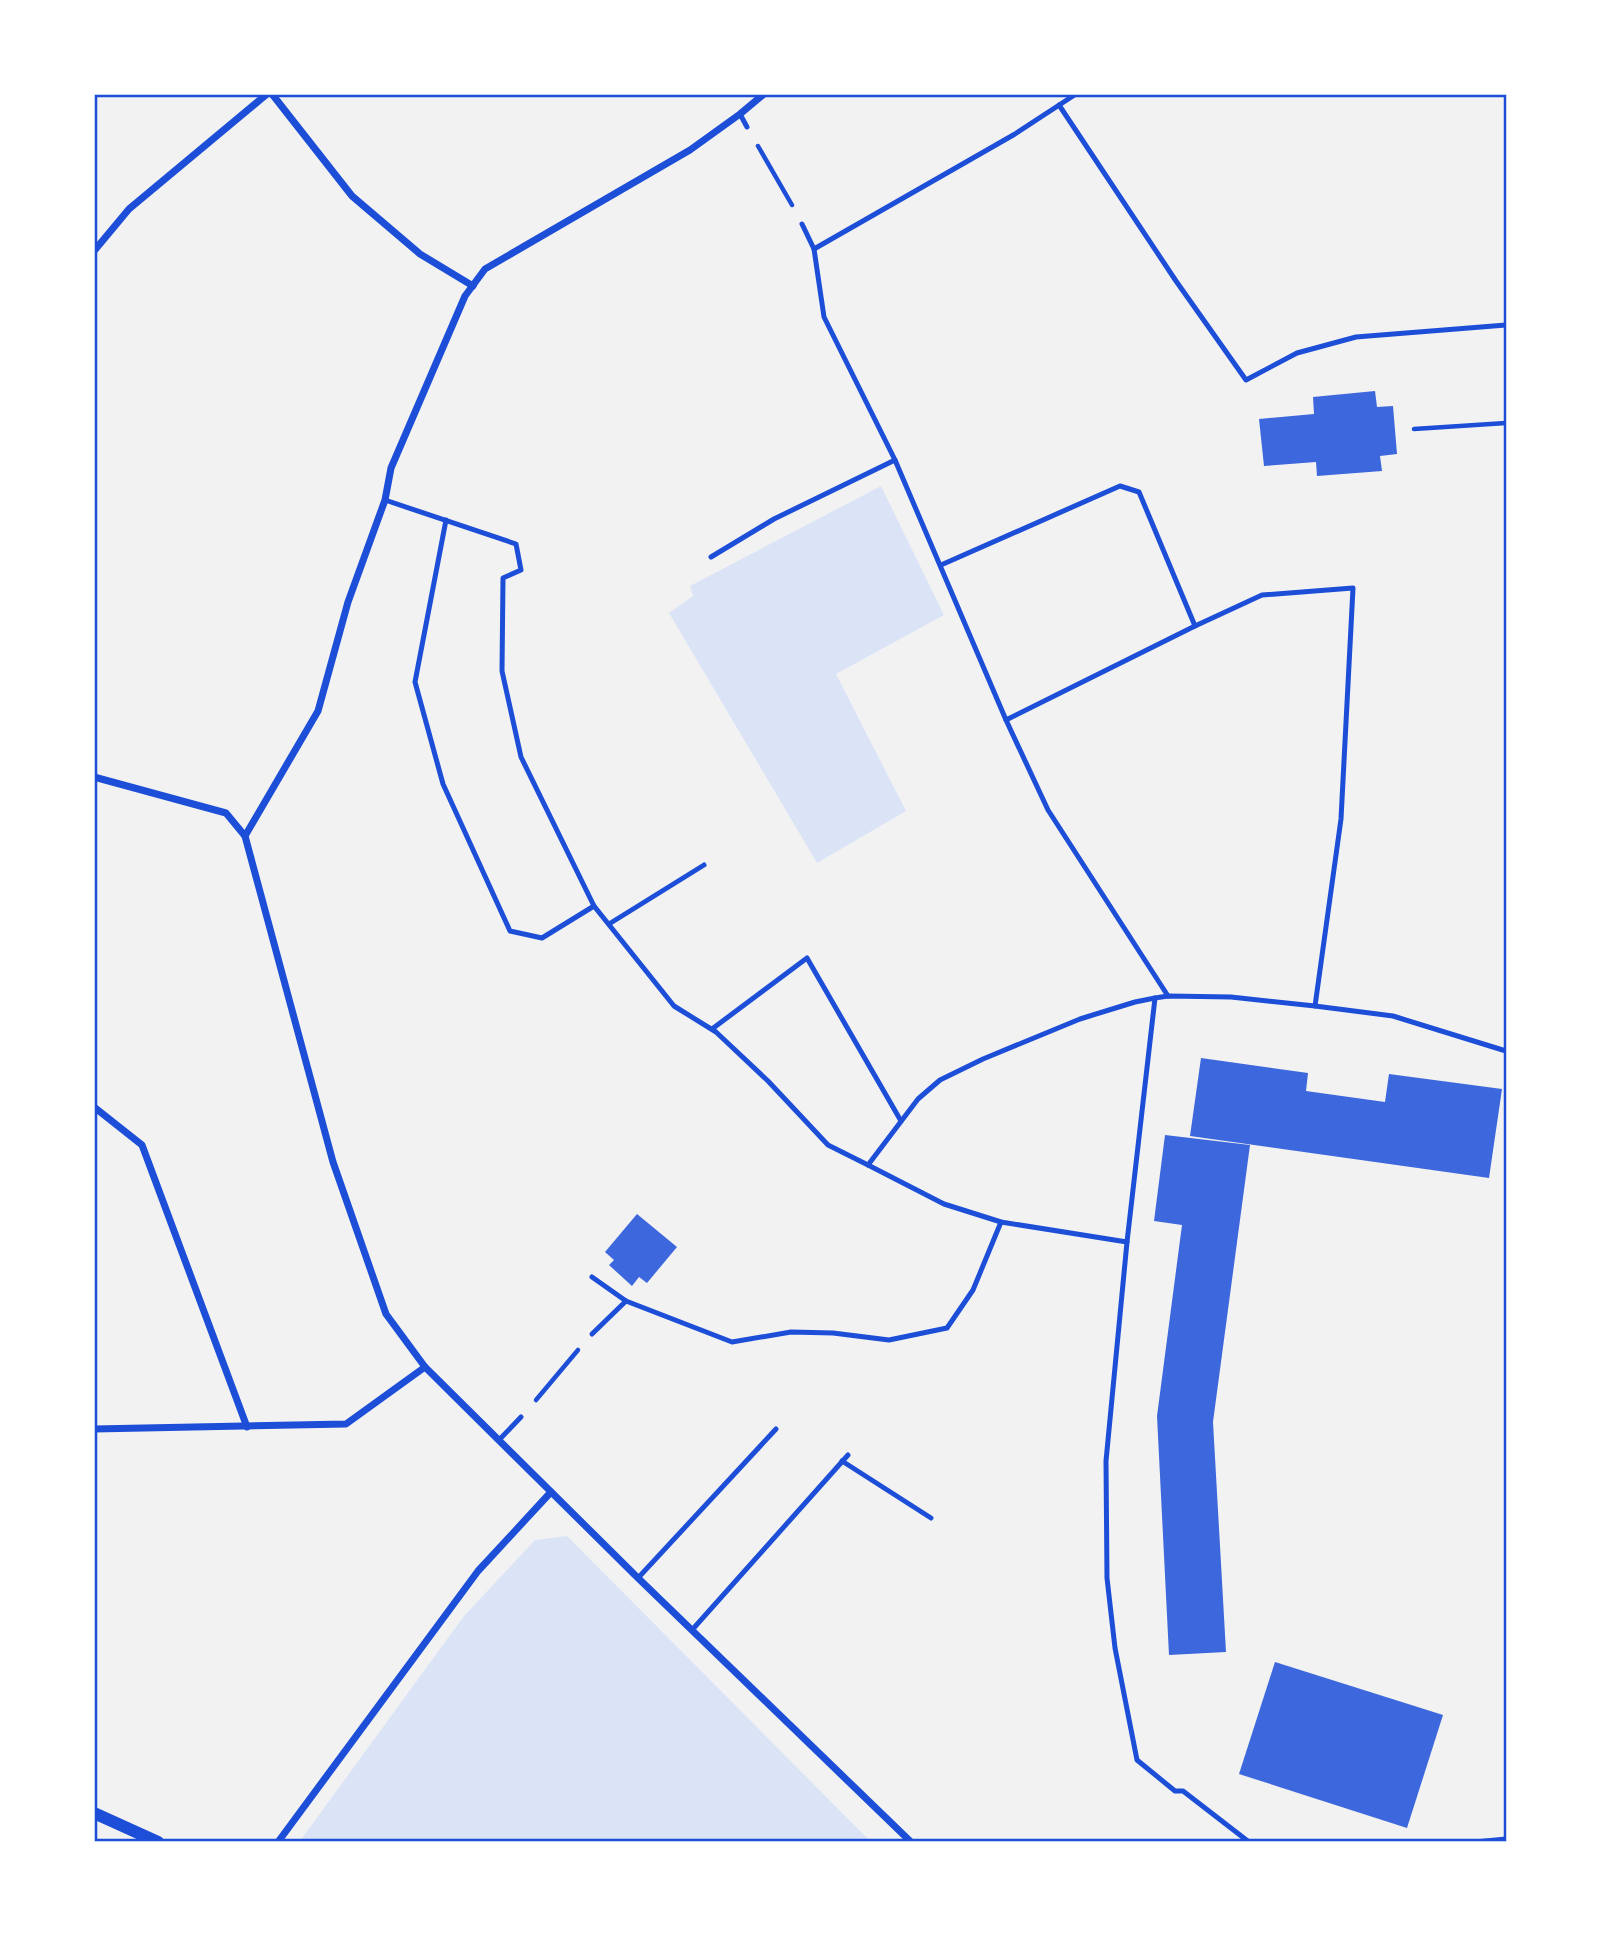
<svg xmlns="http://www.w3.org/2000/svg" width="1601" height="1936" font-family="'Source Sans 3',sans-serif">
<style>
.green{fill:#dbe4f7}
.building{fill:#3d67dc}
.lines{fill:none;stroke-linecap:round;stroke-linejoin:round}
.path{stroke:#1d4ed8;stroke-width:4.5}
.service{stroke:#1d4ed8;stroke-width:5}
.minor{stroke:#1d4ed8;stroke-width:7}
.tertiary{stroke:#1d4ed8;stroke-width:12}
.neatline{fill:none;stroke:#1d4ed8;stroke-width:2.5}
</style>
<rect width="100%" height="100%" fill="#f2f2f2"/>
<g class="green">
<path d="M881 486 944 615 836 674 906 811 817 863 669 613 693 596 690 586Z"/>
<path d="M567 1536 869 1840 868 1841H300L464 1616 535 1540Z"/>
</g>
<g class="building">
<path d="M1375 391 1377 407 1393 406 1397 454 1380 456 1382 471 1317 476 1316 462 1264 466 1259 419 1314 414 1313 397Z"/>
<path d="M1201 1058 1308 1073 1306 1091 1385 1102 1389 1074 1502 1089 1489 1178 1190 1136Z"/>
<path d="M1165 1135 1250 1145 1213 1422 1226 1652 1169 1655 1157 1416 1182 1225 1154 1221Z"/>
<path d="M637 1214 677 1247 647 1283 639 1277 632 1286 609 1265 614 1260 605 1252Z"/>
<path d="M1275 1662 1443 1715 1407 1828 1239 1774Z"/>
</g>
<g class="lines">
<g class="path">
<path d="M758 146 792 205"/>
<path d="M1414 429 1506 423"/>
<path d="M536 1400 578 1350"/>
</g>
<g class="service">
<path d="M1059 105 1176 281 1246 380 1297 353 1356 337 1506 325"/>
<path d="M740 114 747 127"/>
<path d="M802 224 814 249 824 317 895 460 1006 720 1048 810 1168 996"/>
<path d="M814 249 1015 134 1076 94"/>
<path d="M385 500 516 544 521 570 503 578 502 671 521 757 594 906 674 1006 716 1032 768 1081 828 1145 868 1165 944 1204 1001 1222 1127 1242"/>
<path d="M446 520 415 682 443 784 510 931 542 938 594 906"/>
<path d="M711 557 774 519 895 460"/>
<path d="M941 565 1120 486 1139 492 1195 626"/>
<path d="M1006 720 1195 626 1262 595 1353 588 1341 819 1315 1006"/>
<path d="M609 924 704 865"/>
<path d="M1155 998 1127 1242 1106 1461 1107 1578 1115 1648 1137 1760 1175 1791H1183L1249 1842"/>
<path d="M712 1029 807 958 901 1121"/>
<path d="M868 1165 918 1099 940 1080 983 1059 1080 1019 1135 1002 1155 998 1168 996 1231 997 1315 1006 1393 1016 1506 1051"/>
<path d="M592 1277 626 1301 732 1342 791 1332 833 1333 889 1340 947 1328 973 1290 1001 1222"/>
<path d="M592 1334 626 1301"/>
<path d="M499 1440 521 1417"/>
<path d="M842 1461 931 1518"/>
<path d="M638 1578 776 1429"/>
<path d="M692 1630 848 1455"/>
<path d="M1475 1842 1506 1839"/>
</g>
<g class="minor">
<path d="M272 94 352 196 420 254 473 286"/>
<path d="M94 251 129 209 267 94"/>
<path d="M94 777 226 813 245 836 333 1162 386 1314 425 1367 638 1578 911 1842"/>
<path d="M245 836 318 711 348 602 385 500 391 468 465 296 485 269 690 150 740 114 764 94"/>
<path d="M94 1107 142 1145 247 1427"/>
<path d="M94 1429 346 1424 425 1367"/>
<path d="M278 1842 478 1571 551 1492"/>
</g>
<path class="tertiary" d="M94 1813 158 1842"/>
</g>
<rect width="1601" height="1936" fill="none" stroke="#ffffff" stroke-width="192"/>
<rect x="96" y="96" width="1409" height="1744" class="neatline"/>
</svg>
